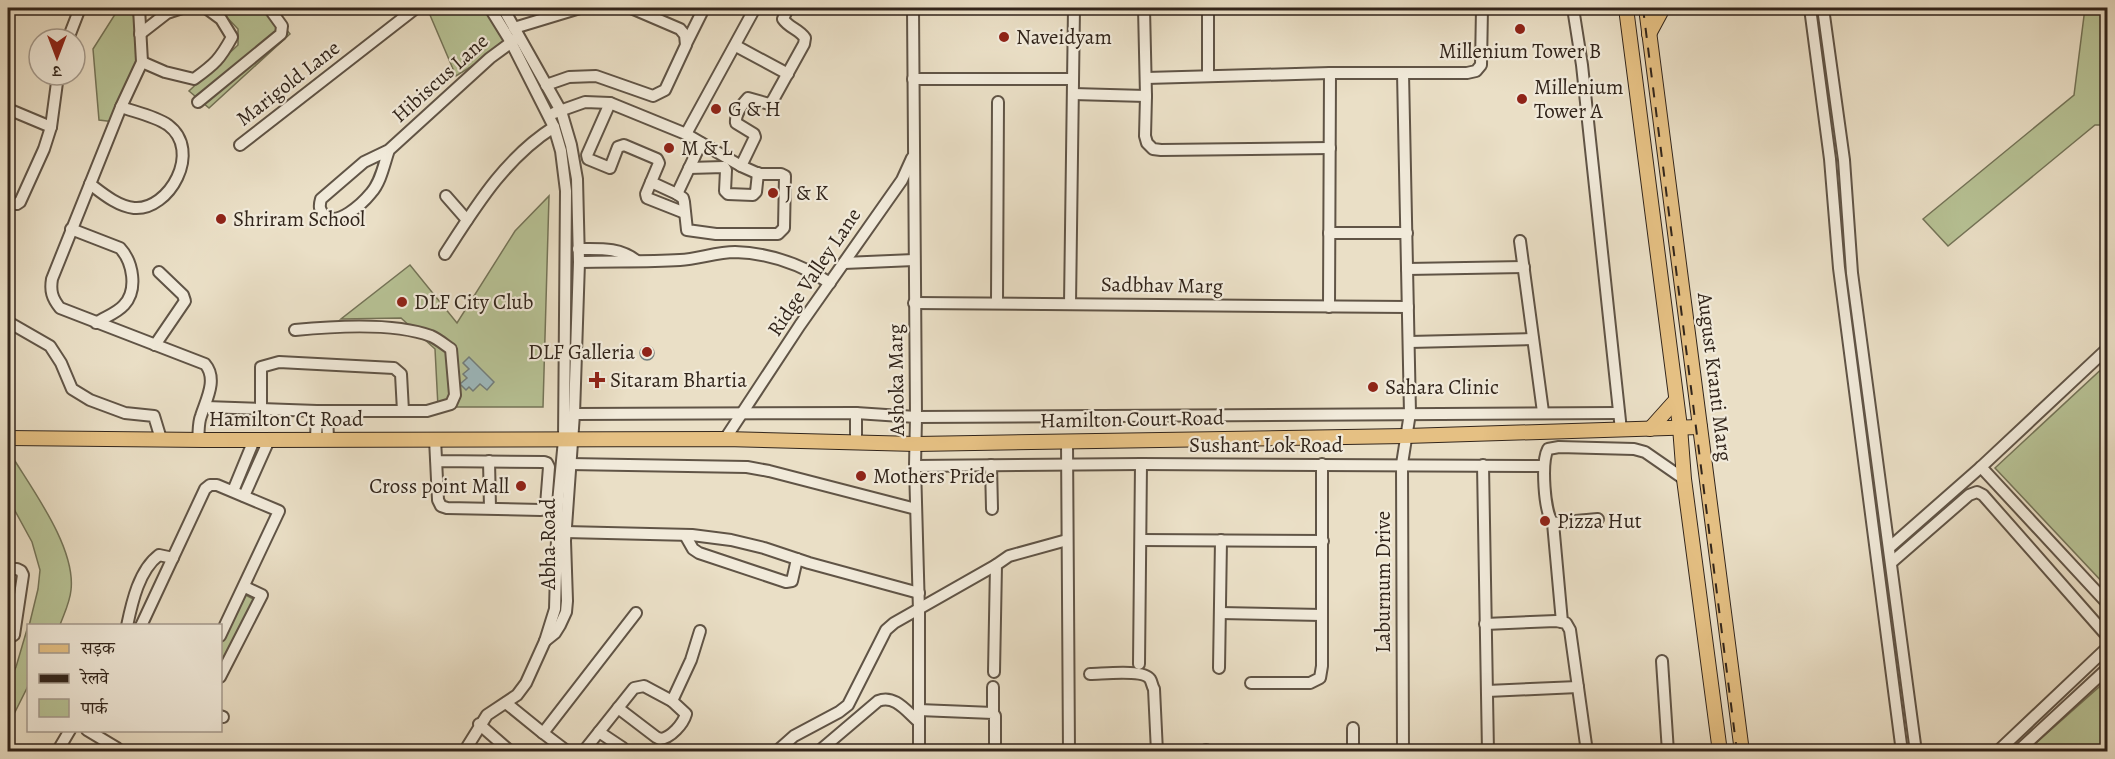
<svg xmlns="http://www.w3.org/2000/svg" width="2115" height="759" font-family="Alegreya,'Noto Serif Devanagari',serif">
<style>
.green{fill:#b7c295;stroke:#747458;stroke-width:1.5}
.water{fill:#9dbabf;stroke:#727e7d;stroke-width:1.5}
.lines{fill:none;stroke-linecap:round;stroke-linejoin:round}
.minor-casing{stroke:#605446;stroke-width:14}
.major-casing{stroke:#32251b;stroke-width:16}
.minor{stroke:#f1eada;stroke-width:10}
.major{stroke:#e5c083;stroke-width:14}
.rail{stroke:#32251b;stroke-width:2;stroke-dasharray:10 10;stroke-linecap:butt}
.poi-dot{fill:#8f2418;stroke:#f1eada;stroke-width:2}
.labels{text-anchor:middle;stroke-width:4.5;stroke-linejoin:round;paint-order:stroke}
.poi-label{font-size:21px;fill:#32251b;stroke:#f1eada;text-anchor:start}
.street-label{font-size:21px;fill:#32251b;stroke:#f1eada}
</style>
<rect width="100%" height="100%" fill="#eadfc6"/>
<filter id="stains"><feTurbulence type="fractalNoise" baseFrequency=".00333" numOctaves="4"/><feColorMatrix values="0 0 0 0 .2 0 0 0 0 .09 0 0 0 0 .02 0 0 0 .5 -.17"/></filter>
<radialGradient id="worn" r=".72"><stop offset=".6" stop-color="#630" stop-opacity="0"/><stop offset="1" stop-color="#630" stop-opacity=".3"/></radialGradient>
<g class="green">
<path d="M119 8H132L141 56 115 122 99 120 93 49Z"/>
<path d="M218 8H269L290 34 209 108 189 91 238 45V29Z"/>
<path d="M427 8H486L511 42 456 76Z"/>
<path d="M2085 8H2107V125H2095L1948 246 1923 219 2074 95Z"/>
<path d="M549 196 543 407H438L435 349 401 318 341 319 410 265 457 323 515 231Z"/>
<path d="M2107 364V587L1995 468Z"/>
<path d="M8 453H10C31 488 76 547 71 590 70 602 64 614 60 625L29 626 38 589 40 570 32 542 8 498Z"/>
<path d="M244 594 255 600 221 670 220 643Z"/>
<path d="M28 626V686L8 726V683L16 667Z"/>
<path d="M2107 680V751H2027Z"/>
</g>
<g class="water">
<circle cx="647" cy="353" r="7"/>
<path d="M469 357 494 382 487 390 480 384 473 391 469 387 466 390 460 384 467 378 463 374 469 369 463 363Z"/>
</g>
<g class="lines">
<g class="minor-casing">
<g id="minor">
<path d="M139 8 142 62 121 107 52 279C50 291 52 298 60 308L205 364C218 379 206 400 201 416 198 423 199 433 198 440"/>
<path d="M503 8 561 111 571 145 577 179 579 262 574 414 565 541 567 601 566 612 560 625 555 633 545 641"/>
<path d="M913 8 916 417 915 466 919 611V752"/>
<path d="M1144 8 1146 96 1145 136 1147 143 1153 149 1161 150 1330 148"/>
<path d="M1573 8 1582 65 1621 430"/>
<path d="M1810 8 1830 159 1839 268 1902 752"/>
<path d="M1823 8 1844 160 1852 273 1916 752"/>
<path d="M514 28 580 8"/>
<path d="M140 34 167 13 182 8"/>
<path d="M68 39 80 8"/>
<path d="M686 44 704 8"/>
<path d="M736 46 788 74"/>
<path d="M142 62 165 72 194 79C215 64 220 59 232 37L221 19 206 8"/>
<path d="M1208 75V8"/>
<path d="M1146 78 1330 73H1467L1476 71 1481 65 1482 8"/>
<path d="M913 79H1073"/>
<path d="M546 85 569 77 596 76 653 96 665 90 686 45 685 35 680 29 631 8"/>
<path d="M1073 94 1146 96"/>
<path d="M198 102 281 34 282 26 269 8"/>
<path d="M610 103 587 155 588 159 610 168 618 147 624 145 657 159 659 163 651 182 677 194 701 143"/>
<path d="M8 109 51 127"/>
<path d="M554 113 585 102 610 103 686 134 755 8"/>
<path d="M686 134 741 166 755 137 754 134 736 123C735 115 742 104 748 98L769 104 773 100 804 44 805 38C799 29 789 28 783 19L788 8"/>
<path d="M240 145 416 8"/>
<path d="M389 150C384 164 381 182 371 193 362 204 337 227 325 216 319 210 319 206 321 199L364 162 389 150 490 58 517 38"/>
<path d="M689 168 724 167 726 170 725 191 728 194 753 195 756 192 758 173"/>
<path d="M651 182 646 194 647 198 685 213"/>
<path d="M90 184C102 193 117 206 134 208 169 211 203 151 168 125 155 116 135 112 121 107"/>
<path d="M677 194 683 198 684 202 687 230 716 234H778L784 228 785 176 781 174H759L741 166"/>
<path d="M446 196 467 220"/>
<path d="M8 203 17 204 20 202 44 149 51 127 58 75"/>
<path d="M71 229 120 248C133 262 138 290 124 305 117 313 105 317 96 323"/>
<path d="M1329 233H1407"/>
<path d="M1520 241 1543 412"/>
<path d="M578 249C600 249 619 247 637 261"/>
<path d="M445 254C476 206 505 158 554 127"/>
<path d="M579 262C612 261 646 262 680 260 698 259 717 252 735 252 769 253 802 265 830 283"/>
<path d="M844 263 914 260"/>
<path d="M1407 269 1524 267"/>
<path d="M914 303 1408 307"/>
<path d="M997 303 998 102"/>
<path d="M1070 304 1074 8"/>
<path d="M1329 307 1330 73"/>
<path d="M10 323 50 346 61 363 72 389 90 400 125 413 154 416 161 439"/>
<path d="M1409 342 1533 339"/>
<path d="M155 345 185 301 183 295 159 272"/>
<path d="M206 407 317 411H427L451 404 455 395 451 349C445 345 438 339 431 336 394 322 335 326 295 330"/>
<path d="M261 410V367L279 362 394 368 401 374 403 411"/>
<path d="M327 411 328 440"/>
<path d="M574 414 856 413 916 417 1619 413"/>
<path d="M435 439 438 500 441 506 447 508 541 510 546 505 549 467 547 463 544 462 436 461"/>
<path d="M725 439 800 325 902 180 912 158"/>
<path d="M316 440 317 411"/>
<path d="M1067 441 1069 752"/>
<path d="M856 443V413"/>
<path d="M489 461 490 508"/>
<path d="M569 464 747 467 769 471 916 509"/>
<path d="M991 465 992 509"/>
<path d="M1483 465 1488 752"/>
<path d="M915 466 1141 464 1544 466"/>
<path d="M1981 467 2108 604"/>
<path d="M233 491 254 440"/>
<path d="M244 496 269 440"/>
<path d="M1553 523 1598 519"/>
<path d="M565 532 692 535 731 540 764 548 809 563 919 593"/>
<path d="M685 535 693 549 699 553 786 582 792 581 797 559"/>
<path d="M1141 540 1323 541"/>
<path d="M1890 547 1981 467 2108 348"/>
<path d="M1892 562 1969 495 1977 492 1983 495 2108 637"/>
<path d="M8 569H17L21 571 23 575 14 635 8 638"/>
<path d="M1220 613 1322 615"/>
<path d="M1562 622 1553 523C1544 512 1541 462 1548 449L1559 447 1634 449 1645 452 1684 479"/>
<path d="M1485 624 1556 621 1566 623 1570 630 1587 752"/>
<path d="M127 626C132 602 139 570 159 555L173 558"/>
<path d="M141 626 205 489 210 485H217L279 511 220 636"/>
<path d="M1662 661 1668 752"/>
<path d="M1139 664 1141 464"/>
<path d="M1219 668 1221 540"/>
<path d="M994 672 996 565 1009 556 1067 540"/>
<path d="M1090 674C1103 674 1143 669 1150 679 1152 682 1152 686 1154 689L1157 752"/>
<path d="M220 677 262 595 245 587"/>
<path d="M1251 683H1310L1320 678 1322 666V464"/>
<path d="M993 687V713"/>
<path d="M1487 691 1578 687"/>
<path d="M506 703 543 733 636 613"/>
<path d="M618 708 656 737 660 739C671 738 683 724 686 714L672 701 691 660 700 631"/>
<path d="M919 710 993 713 995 716V752"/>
<path d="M220 716 223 717"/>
<path d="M479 724 511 752"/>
<path d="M87 730 117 748 118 752"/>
<path d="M599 732 623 748"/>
<path d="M543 733 568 752"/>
<path d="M1206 750V752"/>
<path d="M57 752 70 730"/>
<path d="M464 752 487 715 517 695 526 683 545 641 555 609 558 502 564 440 566 191 561 151 554 127 511 42 490 8"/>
<path d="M583 752 634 688 644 686 672 701"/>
<path d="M776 752 794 736 839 712 848 705 886 630 894 623 996 565"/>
<path d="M818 752 878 701C895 694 907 712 919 722"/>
<path d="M1353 752V728"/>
<path d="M1403 752 1402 464 1410 413 1403 73"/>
<path d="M1997 752 2108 647"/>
<path d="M2017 752 2108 668"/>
</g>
</g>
<g class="major-casing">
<g id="major">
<path d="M1626 8 1680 427 1684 479 1720 752"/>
<path d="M1646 8 1742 752"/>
<path d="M1649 34 1663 8"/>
<path d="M1650 429 1676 400"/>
<path d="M8 438 205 440 725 439 916 444 1406 436 1700 427"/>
</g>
</g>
<use href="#minor" class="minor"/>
<use href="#major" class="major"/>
<path class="rail" d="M1643 8 1737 752"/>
</g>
<g class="poi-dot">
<circle cx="1520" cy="29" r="6"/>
<circle cx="1004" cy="37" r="6"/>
<circle cx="1522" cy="99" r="6"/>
<circle cx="716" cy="109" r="6"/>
<circle cx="669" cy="148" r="6"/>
<circle cx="773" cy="193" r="6"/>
<circle cx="221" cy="219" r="6"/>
<circle cx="402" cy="302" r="6"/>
<circle cx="647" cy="352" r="6"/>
<path d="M594 371h6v6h6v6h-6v6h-6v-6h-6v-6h6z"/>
<circle cx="1373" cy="387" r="6"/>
<circle cx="861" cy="476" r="6"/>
<circle cx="521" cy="486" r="6"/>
<circle cx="1545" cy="521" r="6"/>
</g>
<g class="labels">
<g class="poi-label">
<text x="1016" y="44">Naveidyam</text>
<text x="1520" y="58" text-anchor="middle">Millenium Tower B</text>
<text x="1534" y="94">Millenium<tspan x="1534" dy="24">Tower A</tspan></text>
<text x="728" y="116">G &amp; H</text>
<text x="681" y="155">M &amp; L</text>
<text x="785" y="200">J &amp; K</text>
<text x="233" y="226">Shriram School</text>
<text x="414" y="309">DLF City Club</text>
<text x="635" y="359" text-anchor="end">DLF Galleria</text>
<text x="610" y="387">Sitaram Bhartia</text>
<text x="1385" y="394">Sahara Clinic</text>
<text x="873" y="483">Mothers Pride</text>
<text x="509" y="493" text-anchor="end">Cross point Mall</text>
<text x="1557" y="528">Pizza Hut</text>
</g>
<g class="street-label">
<text transform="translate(440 78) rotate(-42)" y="7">Hibiscus Lane</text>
<text transform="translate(288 83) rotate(-38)" y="7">Marigold Lane</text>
<text transform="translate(814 272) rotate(-56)" y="7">Ridge Valley Lane</text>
<text transform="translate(1162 285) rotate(1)" y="7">Sadbhav Marg</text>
<text transform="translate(1715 377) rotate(83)" y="7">August Kranti Marg</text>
<text transform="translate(896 380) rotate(-91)" y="7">Ashoka Marg</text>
<text x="286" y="426">Hamilton Ct Road</text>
<text transform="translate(1132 419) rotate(-1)" y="7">Hamilton Court Road</text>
<text x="1266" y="452">Sushant Lok Road</text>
<text transform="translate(548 544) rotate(-90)" y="7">Abha Road</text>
<text transform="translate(1383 582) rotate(-90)" y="7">Laburnum Drive</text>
</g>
</g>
<rect width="2115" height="759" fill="none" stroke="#eadfc6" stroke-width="30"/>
<rect x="9" y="9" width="2097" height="741" fill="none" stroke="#32251b" stroke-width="3"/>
<rect x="15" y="15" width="2085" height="729" fill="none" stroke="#32251b" stroke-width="1.5"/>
<rect x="27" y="624" width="195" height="108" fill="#f1eada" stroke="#a59b8e" stroke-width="1.5"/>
<rect x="39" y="644" width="30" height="9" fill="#e5c083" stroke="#a59b8e" stroke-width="1.5"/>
<text x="81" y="654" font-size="18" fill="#32251b">सड़क</text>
<rect x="39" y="674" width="30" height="9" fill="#32251b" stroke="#a59b8e" stroke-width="1.5"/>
<text x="81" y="684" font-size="18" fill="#32251b">रेलवे</text>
<rect x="39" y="699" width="30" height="18" fill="#b7c295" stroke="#a59b8e" stroke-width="1.5"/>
<text x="81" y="714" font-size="18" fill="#32251b">पार्क</text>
<g transform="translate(57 57) rotate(180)"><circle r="28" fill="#f1eada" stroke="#a59b8e" stroke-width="1.5"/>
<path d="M0-4.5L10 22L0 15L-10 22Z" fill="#8f2418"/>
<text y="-9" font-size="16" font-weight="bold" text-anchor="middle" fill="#32251b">उ</text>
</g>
<rect width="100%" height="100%" filter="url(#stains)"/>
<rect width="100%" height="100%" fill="url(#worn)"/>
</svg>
